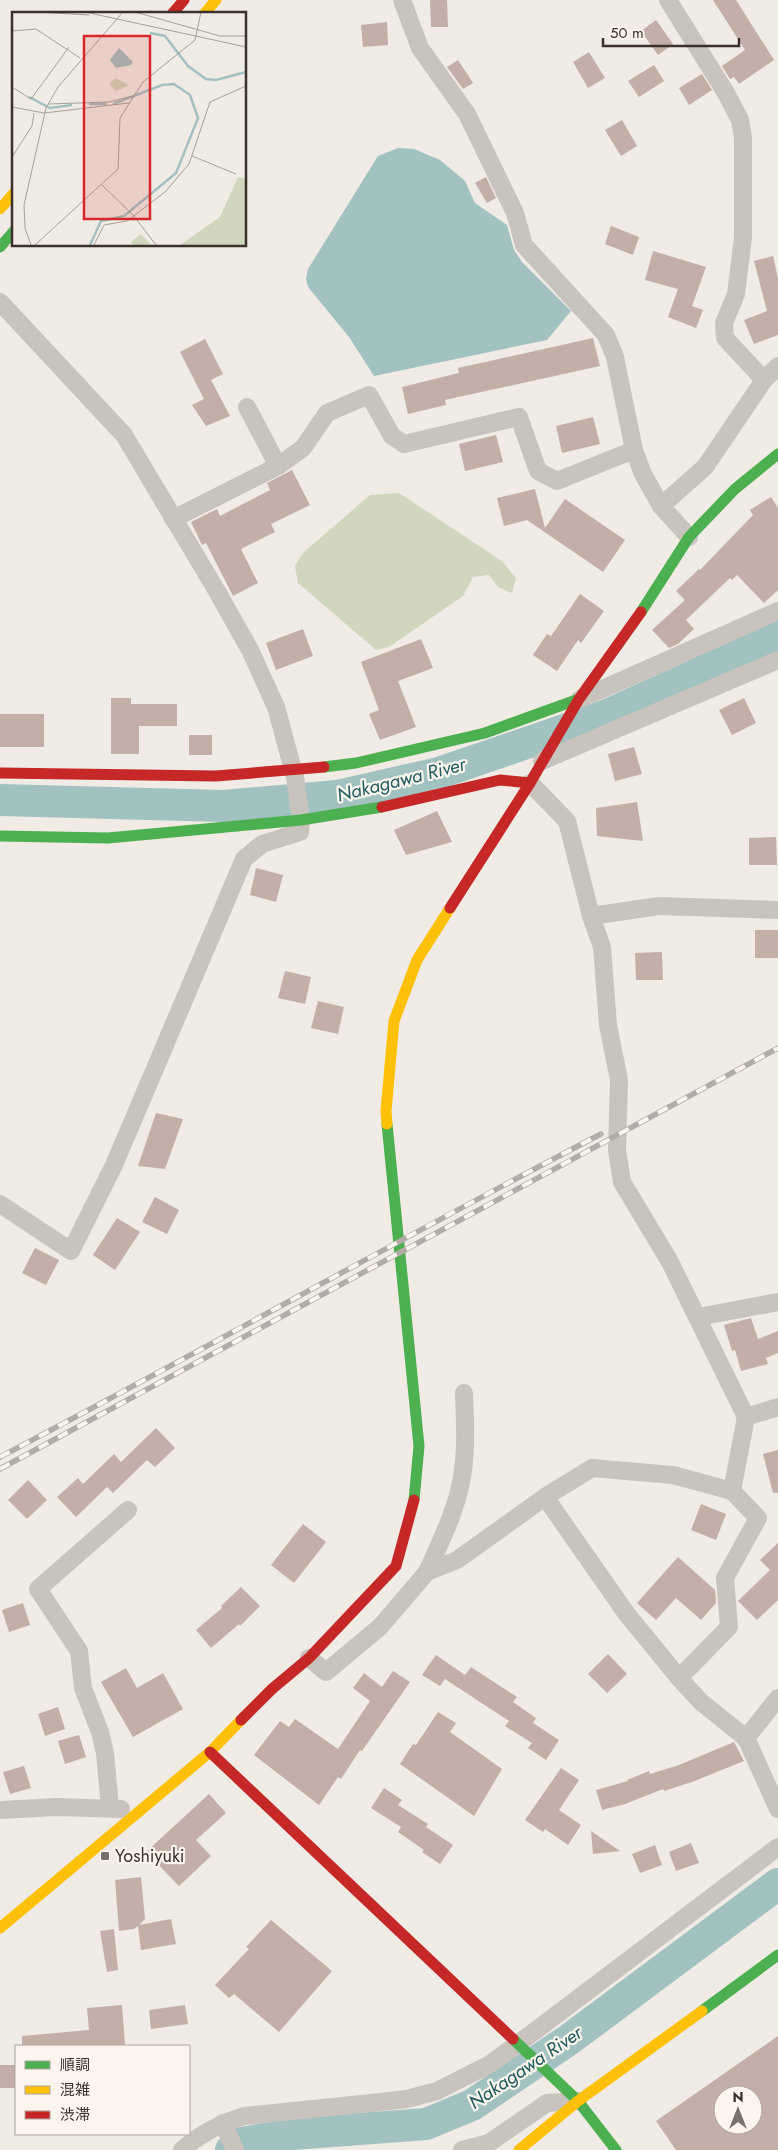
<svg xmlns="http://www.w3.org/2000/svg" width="778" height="2150" font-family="Jost,'Noto Sans JP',sans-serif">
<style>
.green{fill:#d1d6bf}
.water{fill:#a1c2c1}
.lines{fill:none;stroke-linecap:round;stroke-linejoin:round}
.river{stroke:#a1c2c1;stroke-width:32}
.building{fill:#c3afa7;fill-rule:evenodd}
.street{stroke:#c9c3be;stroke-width:18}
.fast{stroke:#4caf50;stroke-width:11}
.slow{stroke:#ffc107;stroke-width:11}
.jam{stroke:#c62828;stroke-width:11}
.rail-casing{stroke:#b1aca8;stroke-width:5.5}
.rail{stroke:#fbf5ee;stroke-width:4;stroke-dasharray:11;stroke-linecap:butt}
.poi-dot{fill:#7a716c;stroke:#fbf5ee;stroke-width:2}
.labels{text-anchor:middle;stroke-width:4.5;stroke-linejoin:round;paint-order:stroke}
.poi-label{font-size:18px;fill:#3b302b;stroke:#fbf5ee;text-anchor:start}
.water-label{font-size:19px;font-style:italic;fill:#1f5a5e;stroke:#fbf5ee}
.inset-river{fill:none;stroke:#a1c2c1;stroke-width:2.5}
.inset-road{fill:none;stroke:#a8a09b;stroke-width:1}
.view{fill:#d62828;fill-opacity:0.15;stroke:#d62828;stroke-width:2.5}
.inset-edge{fill:none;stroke:#3b302b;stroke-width:2.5}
</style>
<rect width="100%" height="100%" fill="#f0ebe5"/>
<path class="green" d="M399 493 502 561 516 578 512 593 498 587 489 575 473 577 463 596 389 647 376 650 298 583 295 566 303 553 370 495Z"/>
<path class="water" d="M398 148 414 149 440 160 465 181 475 203 507 225 514 250 522 262 571 311 547 340 374 376 349 337 308 287 306 279 308 269 378 156Z"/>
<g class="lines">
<g class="river">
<path d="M0 800 223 806 337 796 439 773 605 716 778 637"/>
<path d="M231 2150 241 2143 293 2134 426 2124 472 2105 567 2041 778 1884"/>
</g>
</g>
<g class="building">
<path d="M430 0H447L448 27H431Z"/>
<path d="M713 0H736L774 60 739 84 734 77 730 79 722 66 745 50Z"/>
<path d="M656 20 673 44 658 55 641 31Z"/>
<path d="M387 22 388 45 363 47 361 25Z"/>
<path d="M589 52 605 78 588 88 573 62Z"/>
<path d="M458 60 473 83 463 89 447 67Z"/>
<path d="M654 65 664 81 639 97 628 81Z"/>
<path d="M702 74 712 90 689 105 679 88Z"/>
<path d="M622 120 637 146 621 156 605 130Z"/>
<path d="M486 177 496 198 487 203 475 183Z"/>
<path d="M611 226 639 237 633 255 605 244Z"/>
<path d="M653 251 706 267 692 306 703 310 696 328 668 317 678 289 645 280Z"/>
<path d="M773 256 778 278V335L754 344 744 320 767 311 754 261Z"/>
<path d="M593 338 600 366 445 400 446 405 408 414 402 387 459 373 458 368Z"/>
<path d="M205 339 223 374 211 380 230 416 206 426 192 405 204 399 180 352Z"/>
<path d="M593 417 600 444 562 453 556 426Z"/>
<path d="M496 435 503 462 465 471 459 444Z"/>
<path d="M292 470 310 505 271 524 275 532 241 549 258 583 233 596 206 543 202 545 191 522 217 509 220 516 270 490 267 483Z"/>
<path d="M535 489 545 528 565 499 625 540 603 572 527 520 504 526 497 498Z"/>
<path d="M771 497 778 508V590L764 603 737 575 732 580 730 578 686 620 694 629 678 644 669 648 652 630 685 600 676 591 699 569 700 570 753 515 750 510Z"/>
<path d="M580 594 604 611 581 643 578 640 557 671 533 655 547 634 551 636Z"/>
<path d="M303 629 313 656 276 670 266 643Z"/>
<path d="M421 639 433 668 398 681 416 727 380 740 369 714 379 710 361 662Z"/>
<path d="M111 698H131V704H177V726H139V754H111Z"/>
<path d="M744 698 756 723 732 735 719 710Z"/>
<rect x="0" y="714" width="44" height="33"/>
<rect x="189" y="735" width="23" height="20"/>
<path d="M634 747 642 774 615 781 608 754Z"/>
<path d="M637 802 643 841 597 836 596 808Z"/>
<path d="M437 811 452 842 406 855 394 830Z"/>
<path d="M776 837 777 865H749V838Z"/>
<path d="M256 868 283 875 276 902 250 895Z"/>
<rect x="755" y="930" width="23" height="28"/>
<path d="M662 952 663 980H636L635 953Z"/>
<path d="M285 971 311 977 305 1004 278 998Z"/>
<path d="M318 1001 344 1007 338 1034 311 1028Z"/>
<path d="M156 1113 183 1119 165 1169 138 1166Z"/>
<path d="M155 1197 179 1210 167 1234 142 1222Z"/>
<path d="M117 1218 140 1232 115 1270 93 1255Z"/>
<path d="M35 1248 59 1260 46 1285 22 1273Z"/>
<path d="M751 1318 758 1339 778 1331V1353L766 1358 768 1364 741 1371 735 1350 732 1351 724 1325Z"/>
<path d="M156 1428 175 1448 155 1467 147 1460 113 1493 107 1487 76 1517 57 1497 78 1478 83 1484 114 1454 121 1462Z"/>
<path d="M778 1450V1493H773L763 1454Z"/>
<path d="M28 1480 47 1500 27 1519 8 1500Z"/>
<path d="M701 1504 726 1514 716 1540 691 1530Z"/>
<path d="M303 1524 326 1542 294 1583 271 1565Z"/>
<path d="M778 1543V1600L757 1620 738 1601 770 1570 760 1560Z"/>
<path d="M678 1557 715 1590 716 1603 701 1620 676 1598 656 1620 637 1603Z"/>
<path d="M241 1587 260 1606 240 1626 239 1624 211 1648 196 1630 222 1608 221 1606Z"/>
<path d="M23 1603 30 1625 9 1632 2 1610Z"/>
<path d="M608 1654 627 1674 607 1693 588 1674Z"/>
<path d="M436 1655 465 1675 471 1667 517 1697 513 1702 536 1718 533 1723 559 1740 546 1760 528 1748 532 1743 505 1726 509 1721 445 1679 440 1686 422 1675Z"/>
<path d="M126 1668 137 1688 163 1673 183 1709 133 1737 101 1682Z"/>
<path d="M393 1671 410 1682 362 1751 360 1750 341 1779 338 1777 319 1805 254 1755 280 1721 289 1727 295 1719 338 1749 370 1701 353 1688 364 1673 382 1687Z"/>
<path d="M58 1707 65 1729 45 1736 38 1714Z"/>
<path d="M438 1712 456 1723 450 1732 502 1769 474 1816 400 1764 413 1744 416 1745Z"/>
<path d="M79 1735 86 1757 65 1764 58 1741Z"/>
<path d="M734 1742 744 1761 692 1782 664 1791 663 1789 625 1804 602 1810 596 1790 628 1781 627 1780 649 1771 650 1774 679 1765Z"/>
<path d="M24 1766 31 1788 10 1794 3 1772Z"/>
<path d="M561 1768 579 1780 559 1810 581 1825 568 1845 545 1829 543 1832 525 1820Z"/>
<path d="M384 1788 402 1800 398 1805 428 1824 426 1827 453 1845 440 1864 422 1852 424 1850 398 1832 401 1827 371 1808Z"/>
<path d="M209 1794 226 1813 196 1840 211 1856 179 1886 146 1852Z"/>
<path d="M591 1831 620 1851 593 1854Z"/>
<path d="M691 1843 699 1863 676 1871 669 1852Z"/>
<path d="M655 1845 662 1865 640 1873 632 1854Z"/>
<path d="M141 1877 145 1919 139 1925 171 1919 176 1944 141 1950 138 1926 134 1929 119 1931 115 1880Z"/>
<path d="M271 1920 332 1971 279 2032 234 1994 229 1998 215 1985 249 1949 246 1947Z"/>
<path d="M114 1929 118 1970 107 1972 100 1931Z"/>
<path d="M122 2005 125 2045 22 2046V2036L89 2030 87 2008Z"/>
<path d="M185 2005 188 2024 151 2029 149 2010Z"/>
<path d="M778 2036V2150H676L656 2121ZM723 2095H753V2125H723Z"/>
<rect x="0" y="2065" width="16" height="23"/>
</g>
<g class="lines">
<g class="street">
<path d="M402 0 420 48 467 114 515 213 524 245 606 335 615 357 634 450 643 474 661 506 689 537"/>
<path d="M668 0 726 93 740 120 743 138V238L736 294 724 323 725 338 764 380"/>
<path d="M0 302 124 435 218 593 250 650 276 707 295 777 301 820 300 832 262 844 244 859 114 1165 71 1251 0 1204"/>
<path d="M247 407 278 466"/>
<path d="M661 506 705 467 764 380 778 366"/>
<path d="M173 519 278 466 303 448 327 413 369 395 392 436 404 444 519 417 538 471 557 481 634 450"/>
<path d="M580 699 778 611"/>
<path d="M542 761 778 660"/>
<path d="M591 916 659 906 778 910"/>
<path d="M698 1317 778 1302"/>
<path d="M746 1417 778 1407"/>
<path d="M545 1497 626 1613 679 1678 701 1702 746 1738"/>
<path d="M427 1572C440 1543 455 1513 461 1482 467 1453 465 1422 464 1393"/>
<path d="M309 1658 326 1672 380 1627 427 1572 457 1560 545 1497 592 1468 673 1475 732 1491 746 1417 670 1262 622 1182 617 1150 619 1080 608 1025 602 947 591 916 567 821 530 783"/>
<path d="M679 1678 729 1627 725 1578 758 1518 732 1491"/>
<path d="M778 1698 746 1738 778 1809"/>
<path d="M110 1808 105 1753 100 1732 83 1688 79 1651 38 1589 128 1510"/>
<path d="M0 1810 56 1807 121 1809"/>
<path d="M223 2123 235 2150"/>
<path d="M182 2150C201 2133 220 2124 244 2116L371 2103 407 2099 437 2091 490 2064 531 2034 778 1847"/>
<path d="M462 2150 489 2143 547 2103 578 2101"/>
</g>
<g class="fast">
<path d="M0 247 14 231"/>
<path d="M641 612 689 537 735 489 778 454"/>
<path d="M324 767 356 763 485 733 579 699"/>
<path d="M0 836 108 838 301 820 382 807"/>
<path d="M387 1124 419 1446 414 1500"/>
<path d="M702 2011 778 1955"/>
<path d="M513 2039 578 2101 616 2150"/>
</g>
<g class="slow">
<path d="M204 14 216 0"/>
<path d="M0 209 14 193"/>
<path d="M387 1124 386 1111 394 1021 417 960 450 908"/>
<path d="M0 1928 210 1752 241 1720"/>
<path d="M519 2150 578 2101 702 2011"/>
</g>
<g class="jam">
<path d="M172 14 184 0"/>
<path d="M0 773 216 776 324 767"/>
<path d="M382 807 500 780 530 783"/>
<path d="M450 908 530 783 579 699 641 612"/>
<path d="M241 1720 272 1689 309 1658 396 1566 414 1500"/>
<path d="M210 1752 513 2039"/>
</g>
<g class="rail-casing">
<g id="rail">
<path d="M0 1457C202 1351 399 1239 601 1134"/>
<path d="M0 1469 778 1048"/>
</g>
</g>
<use href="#rail" class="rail"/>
</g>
<rect class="poi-dot" x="100" y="1851" width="10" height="10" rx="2.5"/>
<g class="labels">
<g class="poi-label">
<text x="115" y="1862">Yoshiyuki</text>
</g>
<g class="water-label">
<text transform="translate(401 779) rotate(-14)" y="7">Nakagawa River</text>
<text transform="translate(525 2067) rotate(-34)" y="7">Nakagawa River</text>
</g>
</g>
<g transform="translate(12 12)">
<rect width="234" height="234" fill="#f0ebe5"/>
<path d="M104 66 115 72 116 74 104 79 97 72ZM226 165 234 167V233H168L208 205ZM129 222 139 233H121L119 230Z" fill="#d1d6bf"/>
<path d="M107 36 121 50 119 53 104 56 98 48Z" fill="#a1c2c1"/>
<path class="inset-river" d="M138 21 153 24 176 54 194 67 204 68 234 60M17 85 38 96 60 93M77 92H95M78 233 89 209 112 204 164 161 186 106 178 83 162 72 150 73 101 92"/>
<path class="inset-road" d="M24 0 77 3M73 0 234 35M123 0 208 24H234M0 19 24 17 68 46M0 75 19 87 57 35M36 92 97 90 121 84M0 95 32 101M32 101 117 91M180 144 224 162M0 145 20 114 22 101M90 173 121 203 144 233M19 233 13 216 12 193 34 96 46 75 111 0M23 233 106 157 108 106 131 70 183 28 189 0M82 233 92 213 115 209 153 180 177 152 198 90 234 74"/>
<path class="view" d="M72 24H138V207H72Z"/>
<rect width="234" height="234" class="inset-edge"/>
</g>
<rect x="15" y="2045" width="175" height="90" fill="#fbf5ee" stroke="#aea6a0"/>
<rect x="25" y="2061" width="25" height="8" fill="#4caf50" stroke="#aea6a0"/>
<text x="60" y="2070" font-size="15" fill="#3b302b">順調</text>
<rect x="25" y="2086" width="25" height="8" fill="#ffc107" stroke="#aea6a0"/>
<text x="60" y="2095" font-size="15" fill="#3b302b">混雑</text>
<rect x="25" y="2111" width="25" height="8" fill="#c62828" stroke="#aea6a0"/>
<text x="60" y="2120" font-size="15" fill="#3b302b">渋滞</text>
<g transform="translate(738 2110)"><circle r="24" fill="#fbf5ee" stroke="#aea6a0"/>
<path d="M0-4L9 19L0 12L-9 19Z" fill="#7a716c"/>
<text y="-8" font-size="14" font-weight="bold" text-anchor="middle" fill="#3b302b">N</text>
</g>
<path d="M603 38v8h136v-8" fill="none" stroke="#3b302b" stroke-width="2.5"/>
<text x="610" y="38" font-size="15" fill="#3b302b" stroke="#fbf5ee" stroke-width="4" paint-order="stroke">50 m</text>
</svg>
